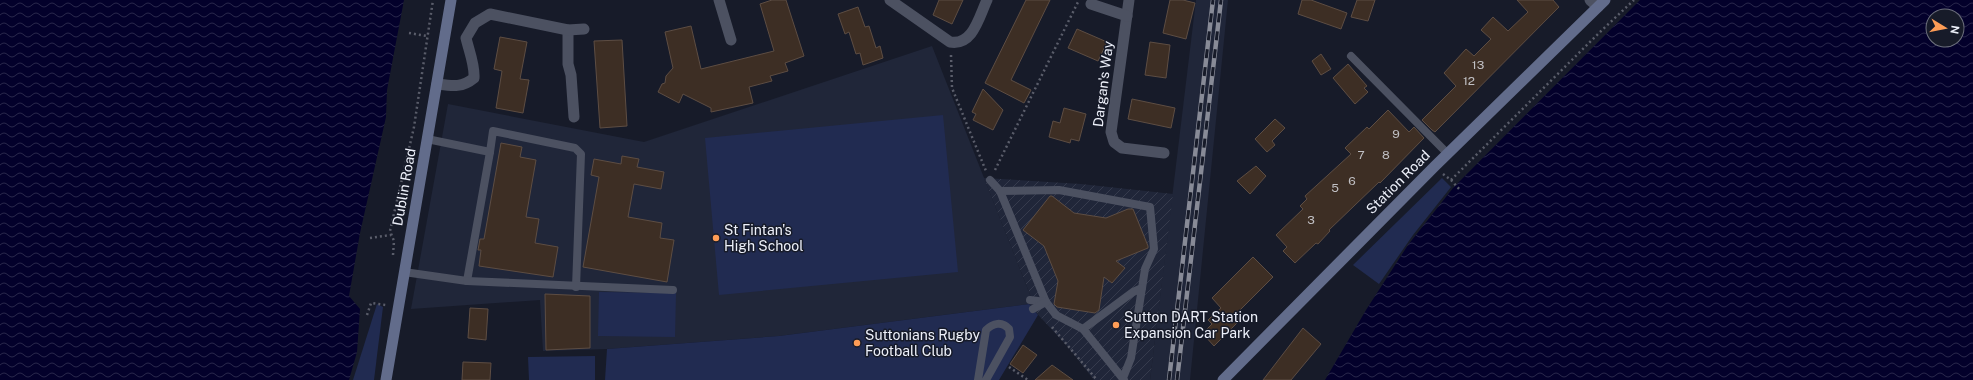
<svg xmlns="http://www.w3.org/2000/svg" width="1973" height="380" font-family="'Public Sans',sans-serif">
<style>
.built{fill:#202639}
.industrial{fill:url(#industrial-furrows)}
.grass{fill:#212b51}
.water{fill:url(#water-waves);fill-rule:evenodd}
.building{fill:#3d2e24;stroke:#5d4d43}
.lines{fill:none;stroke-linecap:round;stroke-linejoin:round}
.path{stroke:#5a5d6a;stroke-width:2.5;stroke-dasharray:2 3;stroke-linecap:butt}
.service{stroke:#4c5161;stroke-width:8}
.minor{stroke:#4c5161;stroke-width:11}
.secondary{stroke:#626c8b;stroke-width:11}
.rail-casing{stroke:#888b97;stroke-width:4.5}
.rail{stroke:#171b29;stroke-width:3;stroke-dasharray:9;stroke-linecap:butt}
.poi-dot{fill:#fd9c56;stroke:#171b29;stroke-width:1.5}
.labels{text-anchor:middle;stroke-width:3;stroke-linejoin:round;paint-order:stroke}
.number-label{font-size:12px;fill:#c1c0c4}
.street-label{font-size:14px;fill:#edf0fa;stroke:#171b29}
.poi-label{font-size:14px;fill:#edf0fa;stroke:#171b29;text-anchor:start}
</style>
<defs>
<pattern id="industrial-furrows" width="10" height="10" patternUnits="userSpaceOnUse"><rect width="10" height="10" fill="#202639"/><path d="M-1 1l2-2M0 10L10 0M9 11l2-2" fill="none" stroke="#363b4d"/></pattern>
<pattern id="water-waves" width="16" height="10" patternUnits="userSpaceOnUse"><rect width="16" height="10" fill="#03002b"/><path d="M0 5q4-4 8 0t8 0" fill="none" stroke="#28264b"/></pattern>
</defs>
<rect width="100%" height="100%" fill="#171b29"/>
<g class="built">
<path d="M1196 0H1228L1190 380H1150Z"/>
<path d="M932 46 1031 297 1029 304 779 336 607 349 543 351 540 300 411 309 448 104 644 142Z"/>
</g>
<path class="industrial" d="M984 178 1081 184 1173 194 1150 380H1094L1069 348 1029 305 1031 297Z"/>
<g class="grass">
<path d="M943 115 958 272 719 295 705 138Z"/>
<path d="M1442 178 1451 187 1413 235 1379 284 1353 265Z"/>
<path d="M599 292 676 293 675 337 598 336Z"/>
<path d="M377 304 383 307 374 380H353Z"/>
<path d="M1029 304 1038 315 999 380H605L607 349 779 336Z"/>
<path d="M595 356V380H529L528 357Z"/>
</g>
<g class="water">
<path d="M0 0H404L387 90 386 117 360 233 349 296 360 309 357 352 349 380H0Z"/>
<path d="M1640 0H1973V380H1325L1366 310 1408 245 1453 188ZM1933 16H1957V40H1933Z"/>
</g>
<g class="building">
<path d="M772 0H786L804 56 785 63 788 71 770 76 772 81 749 87 753 103 711 112V108L683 94 679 103 658 92 662 84 665 83 666 76 673 68 665 32 691 26 701 69 774 51 760 4Z"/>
<path d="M939 0H963L952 24 933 15Z"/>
<path d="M1026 0H1050L1011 80 1031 90 1024 103 985 83Z"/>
<path d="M1170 0H1183L1195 3 1186 39 1163 33Z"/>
<path d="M1302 0H1311L1347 13 1341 29 1298 14Z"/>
<path d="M1357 0H1375L1368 21 1351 17Z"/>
<path d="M1517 0H1553L1559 7 1435 132 1432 130 1422 120 1456 86 1444 73 1466 49 1474 56 1491 39 1481 30 1493 17 1508 31 1528 12Z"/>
<path d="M858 7 865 27 869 26 876 48 880 46 883 58 863 65 860 53 856 54 849 32 845 34 838 14Z"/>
<path d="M1077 29 1107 42 1098 61 1068 48Z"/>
<path d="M500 37 527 42 520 79 529 80 523 113 496 108 502 71 494 69Z"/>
<path d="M622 40 627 126 600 128 594 41Z"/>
<path d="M1150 42 1170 45 1166 78 1145 75Z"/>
<path d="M1321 54 1331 69 1321 75 1312 61Z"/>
<path d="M1348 64 1367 86 1364 88 1368 92 1355 104 1333 78Z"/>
<path d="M983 89 1003 110 993 130 973 120 976 114 972 112Z"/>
<path d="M1132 99 1175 108 1171 128 1128 119Z"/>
<path d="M1064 108 1086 114 1079 141 1071 139 1070 143 1049 137 1053 121 1060 123Z"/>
<path d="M1388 110 1409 132 1414 127 1424 138 1380 183 1379 182 1329 230 1330 231 1318 244 1316 243 1295 263 1283 251 1287 247 1276 235 1303 209 1300 206 1307 199 1305 196 1351 154 1345 148 1367 127 1369 129Z"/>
<path d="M1275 119 1285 128 1272 141 1275 145 1267 152 1255 139Z"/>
<path d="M501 143 522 147 520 157 536 160 526 217 539 219 535 243 558 247 553 277 479 266 481 250H478L480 239H484Z"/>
<path d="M622 156 639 159 637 167 664 172 661 189 634 184 628 217 662 223 660 238 674 240 667 282 583 267 599 177 591 175 594 159 621 164Z"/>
<path d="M1256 166 1266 176 1250 194 1237 181Z"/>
<path d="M1050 196H1052L1074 213 1106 218 1128 209H1133L1148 246V248L1116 261 1125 268 1112 283 1104 277 1099 310 1095 313 1057 307 1054 304 1058 281 1044 246 1023 230Z"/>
<path d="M1253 257 1273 277 1235 315 1240 320 1214 346 1204 335 1205 333 1204 332 1212 324 1208 320 1221 308 1212 298Z"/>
<path d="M545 294 590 296V348L546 350Z"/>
<path d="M470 308 488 309 486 340 468 338Z"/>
<path d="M1303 328 1321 344 1291 380H1263Z"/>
<path d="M1023 345 1037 355 1023 373 1010 364Z"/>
<path d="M463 362 491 363 490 380H462Z"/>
<path d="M1052 365 1073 380H1035Z"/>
</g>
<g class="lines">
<g class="path">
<path d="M409 33 427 36"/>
<path d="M951 55 952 88 986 171"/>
<path d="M995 170 1078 2"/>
<path d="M1443 174 1451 180 1600 32 1634 0"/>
<path d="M1451 180 1460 190"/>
<path d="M370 238 391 235"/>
<path d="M393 255 394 241 390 231 414 127 433 0"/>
<path d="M367 315 371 303 386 305"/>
<path d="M1052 327 1097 380"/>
<path d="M1009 367 1028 380"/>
</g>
<g class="service">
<path d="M1351 56 1447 153"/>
<path d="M490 152 493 131 575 148 581 154 576 287"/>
<path d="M990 180 1000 191 1046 302 1056 315 1083 329"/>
<path d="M1000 191 1059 190 1150 207 1154 249 1145 269 1142 288"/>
<path d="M404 272 467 281 490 152 427 139"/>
<path d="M467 281 673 290"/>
<path d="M1030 300 1046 302"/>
<path d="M1033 309 1046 302"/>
<path d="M1123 378 1131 358 1142 288 1133 292 1083 329 1124 380"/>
<path d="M978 380 986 330C993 323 1002 321 1009 329L1010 337 986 380"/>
</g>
<g class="minor">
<path d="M719 0 731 40"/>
<path d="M890 0 950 42C973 46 979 17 987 0"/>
<path d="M1129 0 1111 132 1114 142 1122 148 1164 153"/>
<path d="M1590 0 1598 7"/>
<path d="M1091 4 1127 16"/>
<path d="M568 30V64L571 75 574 117"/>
<path d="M437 84C452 86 462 88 474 78 475 65 469 51 466 38L475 23 490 14 568 30 584 29"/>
</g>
<g class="secondary">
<path d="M386 380 451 0"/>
<path d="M1223 380 1435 166 1605 0"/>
</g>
<g class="rail-casing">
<g id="rail">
<path d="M1169 380 1213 0"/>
<path d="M1177 380 1221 0"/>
</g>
</g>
<use href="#rail" class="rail"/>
</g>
<g class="poi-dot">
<circle cx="716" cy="238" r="4"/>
<circle cx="1116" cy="325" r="4"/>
<circle cx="857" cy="343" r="4"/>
</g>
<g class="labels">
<g class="number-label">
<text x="1478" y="69">13</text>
<text x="1469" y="85">12</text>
<text x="1396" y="138">9</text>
<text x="1361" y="159">7</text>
<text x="1386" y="159">8</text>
<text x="1352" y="185">6</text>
<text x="1335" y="192">5</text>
<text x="1311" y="224">3</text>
</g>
<g class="street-label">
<text transform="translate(1103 84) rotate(-83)" y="5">Dargan's Way</text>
<text transform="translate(1398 182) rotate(-45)" y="5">Station Road</text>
<text transform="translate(404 187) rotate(-80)" y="5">Dublin Road</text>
</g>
<g class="poi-label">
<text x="724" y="235">St Fintan's<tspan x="724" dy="16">High School</tspan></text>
<text x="1124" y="322">Sutton DART Station<tspan x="1124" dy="16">Expansion Car Park</tspan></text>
<text x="865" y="340">Suttonians Rugby<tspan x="865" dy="16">Football Club</tspan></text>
</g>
</g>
<g transform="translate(1945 28) rotate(100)"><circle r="19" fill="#171b29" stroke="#6d707d"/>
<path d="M0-3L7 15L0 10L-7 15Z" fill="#fd9c56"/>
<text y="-6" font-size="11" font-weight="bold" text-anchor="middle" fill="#edf0fa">N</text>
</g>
</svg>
